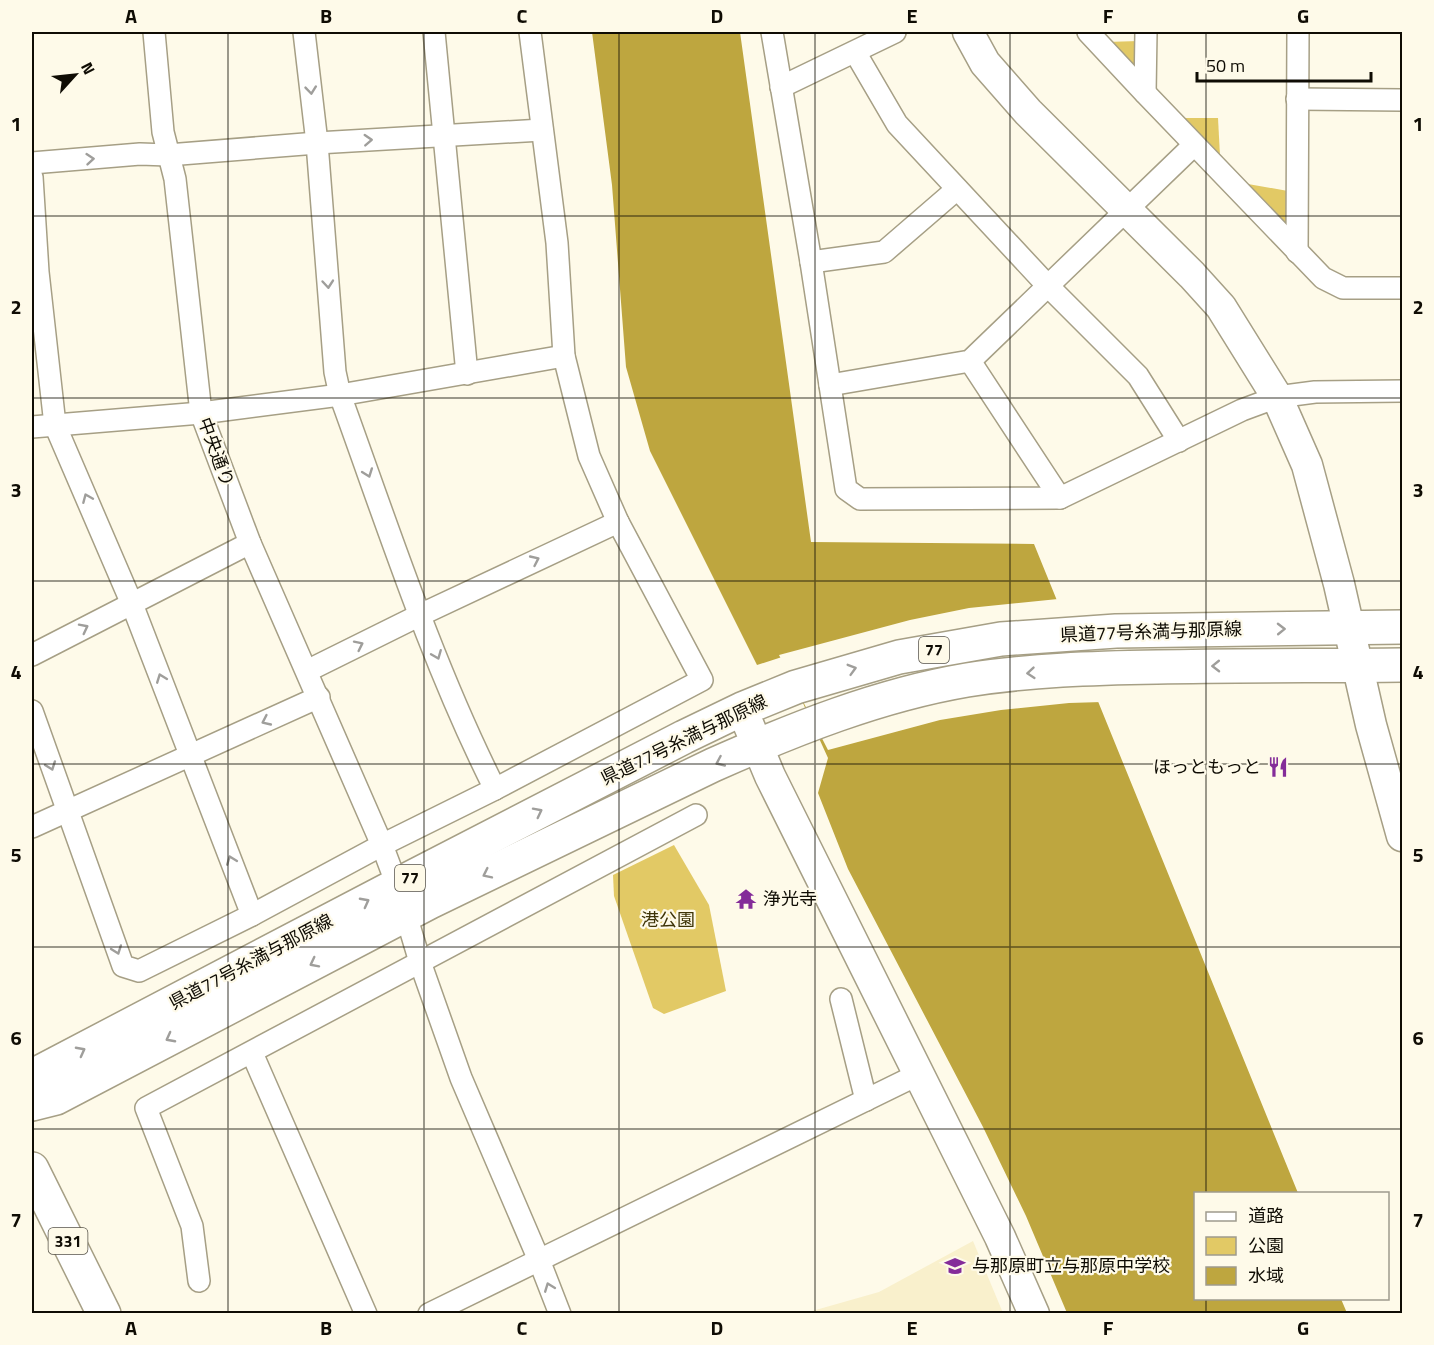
<svg xmlns="http://www.w3.org/2000/svg" width="1434" height="1345" font-family="'Titillium Web','Noto Sans JP',sans-serif">
<style>
.built{fill:#f9f0cc}
.green{fill:#e2c965}
.water{fill:#bea63f}
.pier{fill:#fefae9}
.lines{fill:none;stroke-linecap:round;stroke-linejoin:round}
.street-casing{stroke:#a69f85;stroke-width:24}
.secondary-casing{stroke:#a69f85;stroke-width:33}
.primary-casing{stroke:#a69f85;stroke-width:36}
.highway-casing{stroke:#a69f85;stroke-width:36}
.street{stroke:#fff;stroke-width:21}
.secondary{stroke:#fff;stroke-width:30}
.primary{stroke:#fff;stroke-width:33}
.highway{stroke:#fff;stroke-width:33}
.oneway{stroke:#9f9e9b}
.grid{fill:none;stroke:#0f0c04;stroke-width:1.5;stroke-opacity:0.55}
.labels{text-anchor:middle;stroke-width:4.5;stroke-linejoin:round;paint-order:stroke}
.shield{fill:#fefae9;stroke:#575349;stroke-width:1.5}
.shield-label{font-size:16px;font-weight:bold;fill:#0f0c04}
.street-label{font-size:18px;fill:#0f0c04;stroke:#fefae9}
.poi-label{font-size:18px;fill:#0f0c04;stroke:#fefae9;text-anchor:start}
.park-label{font-size:18px;fill:#3e3407;stroke:#fefae9}
.neatline{fill:none;stroke:#0f0c04;stroke-width:2}
.grid-label{font-size:20px;text-anchor:middle;font-weight:bold;fill:#0f0c04}
</style>
<rect width="100%" height="100%" fill="#fefae9"/>
<path class="built" d="M973 1241 1003 1313H805L879 1292Z"/>
<g class="green">
<path d="M1139 41 1141 68 1129 67 1106 42Z"/>
<path d="M1180 118H1218L1220 156Z"/>
<path d="M1248 184 1288 191 1289 226Z"/>
<path d="M674 845 709 905 726 991 664 1014 653 1008 614 896 613 875Z"/>
</g>
<path class="water" d="M592 32H740L811 542 1034 544 1298 1193 1196 1194V1298L1341 1299 1347 1313H1067L1026 1216 983 1127 848 869 818 793 828 758 782 657 757 665 650 451 626 367 612 185Z"/>
<path class="pier" d="M1058 599 1102 702 1069 703 1001 710 940 720 828 750 779 655 910 620 969 608Z"/>
<g class="lines">
<g class="street-casing">
<g id="street">
<path d="M154 32 163 132 175 179 201 413 250 543 382 845 397 885 420 962 461 1078 539 1260 560 1314"/>
<path d="M304 32 317 143 335 372 340 395C388 527 432 664 495 789"/>
<path d="M434 32 467 374"/>
<path d="M772 32 811 262 846 489 860 499 1060 498 1242 410 1277 397 1315 392 1402 391"/>
<path d="M1088 32 1145 93 1323 278 1343 288H1402"/>
<path d="M855 52 897 124 1047 285 1138 376 1179 441"/>
<path d="M781 87 895 32"/>
<path d="M1145 93 1146 32"/>
<path d="M1297 99 1402 100"/>
<path d="M32 163 140 154 168 155 317 143 542 130"/>
<path d="M32 177 38 272 55 425 132 604 252 915"/>
<path d="M1297 252 1298 32"/>
<path d="M811 262 884 252 957 189"/>
<path d="M970 361 1060 498"/>
<path d="M830 385 970 361 1194 145"/>
<path d="M32 427 201 413 340 395 564 356"/>
<path d="M32 655 250 543"/>
<path d="M307 671 420 615 618 522"/>
<path d="M32 711 123 966 139 971 252 915 382 845 495 789 702 680 618 522 589 456 564 356 557 243 530 32"/>
<path d="M32 827 319 697"/>
<path d="M841 999 866 1100"/>
<path d="M252 1053 366 1314"/>
<path d="M199 1281 192 1226 146 1108 696 815"/>
<path d="M429 1314 919 1074"/>
</g>
</g>
<g class="secondary-casing">
<g id="secondary">
<path d="M968 32 985 63 1028 112 1192 275 1221 307 1277 397 1307 465 1339 584 1371 725 1402 836"/>
<path d="M742 709 770 776 1000 1237 1034 1314"/>
</g>
</g>
<g class="primary-casing">
<g id="primary">
<path d="M32 1082 42 1071 397 885 684 737 742 709 796 687 899 657 1001 639 1116 631 1402 627"/>
<path d="M32 1104 56 1098 430 902 713 765C794 729 879 695 967 680 1030 670 1094 668 1157 667 1239 665 1321 666 1402 665"/>
</g>
</g>
<g class="highway-casing">
<path id="highway" d="M32 1169 104 1314"/>
</g>
<use href="#street" class="street"/>
<use href="#secondary" class="secondary"/>
<use href="#primary" class="primary"/>
<use href="#highway" class="highway"/>
</g>
<defs><path id="oneway-chevron" d="M-2-3.5L2.5 0L-2 3.5" fill="none" stroke-width="1.6" stroke-linecap="round" stroke-linejoin="round" transform="scale(1.5)"/></defs>
<g class="oneway">
<use href="#oneway-chevron" transform="translate(311 90) rotate(84)"/>
<use href="#oneway-chevron" transform="translate(368 140) rotate(-3)"/>
<use href="#oneway-chevron" transform="translate(90 159) rotate(-5)"/>
<use href="#oneway-chevron" transform="translate(328 284) rotate(85)"/>
<use href="#oneway-chevron" transform="translate(368 473) rotate(70)"/>
<use href="#oneway-chevron" transform="translate(87 498) rotate(-113)"/>
<use href="#oneway-chevron" transform="translate(535 560) rotate(-25)"/>
<use href="#oneway-chevron" transform="translate(84 628) rotate(-27)"/>
<use href="#oneway-chevron" transform="translate(1281 629) rotate(-1)"/>
<use href="#oneway-chevron" transform="translate(359 645) rotate(-26)"/>
<use href="#oneway-chevron" transform="translate(437 655) rotate(68)"/>
<use href="#oneway-chevron" transform="translate(1216 666) rotate(179)"/>
<use href="#oneway-chevron" transform="translate(852 669) rotate(-16)"/>
<use href="#oneway-chevron" transform="translate(1031 673) rotate(175)"/>
<use href="#oneway-chevron" transform="translate(161 678) rotate(-111)"/>
<use href="#oneway-chevron" transform="translate(266 721) rotate(155)"/>
<use href="#oneway-chevron" transform="translate(720 762) rotate(156)"/>
<use href="#oneway-chevron" transform="translate(51 766) rotate(70)"/>
<use href="#oneway-chevron" transform="translate(538 812) rotate(-27)"/>
<use href="#oneway-chevron" transform="translate(231 860) rotate(-111)"/>
<use href="#oneway-chevron" transform="translate(487 874) rotate(154)"/>
<use href="#oneway-chevron" transform="translate(365 902) rotate(-28)"/>
<use href="#oneway-chevron" transform="translate(117 950) rotate(70)"/>
<use href="#oneway-chevron" transform="translate(314 963) rotate(153)"/>
<use href="#oneway-chevron" transform="translate(170 1038) rotate(152)"/>
<use href="#oneway-chevron" transform="translate(81 1051) rotate(-28)"/>
<use href="#oneway-chevron" transform="translate(549 1287) rotate(-111)"/>
</g>
<path class="grid" d="M228 32V1314M424 32V1314M619 32V1314M815 32V1314M1010 32V1314M1206 32V1194M32 216H1402M32 398H1402M32 581H1402M32 764H1402M32 947H1402M32 1129H1402M1206 1298V1314"/>
<defs>
<g id="restaurant-bare" transform="scale(1.62)"><path d="M-5-6h1v4h1v-4h1v4h1v-4h1v5L-1.5 .5V6h-2V.5L-5-1ZM5-6V6H3V1.5H1.5Q1.5-4 5-6Z" fill="#842c99" stroke="#fefae9" stroke-width="2.5" paint-order="stroke"/></g>
<g id="temple-bare" transform="scale(1.62)"><path d="M0-6L5-2H3V0L6.5 2.5H4V6H1.5V3h-3V6H-4V2.5H-6.5L-3 0V-2H-5Z" fill="#842c99" stroke="#fefae9" stroke-width="2.5" paint-order="stroke"/></g>
<g id="school-bare" transform="scale(1.62)"><path d="M0-5L7-2L0 1L-7-2ZM-4 1L0 2.5L4 1V4Q0 6-4 4Z" fill="#842c99" stroke="#fefae9" stroke-width="2.5" paint-order="stroke"/></g>
</defs>
<g fill-rule="evenodd">
<use href="#restaurant-bare" x="1278" y="767"/>
<use href="#temple-bare" x="746" y="899"/>
<use href="#school-bare" x="955" y="1266"/>
</g>
<g class="labels">
<g class="shield">
<rect x="919" y="637" width="30" height="26" rx="4.5"/>
<rect x="395" y="865" width="30" height="26" rx="4.5"/>
<rect x="48.5" y="1228" width="39" height="26" rx="4.5"/>
</g>
<g class="shield-label">
<text x="934" y="656">77</text>
<text x="410" y="884">77</text>
<text x="68" y="1247">331</text>
</g>
<g class="street-label">
<text transform="translate(216 452) rotate(70)" y="6">中央通り</text>
<text transform="translate(1151 632) rotate(-2)" y="6">県道77号糸満与那原線</text>
<text transform="translate(684 740) rotate(-26)" y="6">県道77号糸満与那原線</text>
<text transform="translate(251 962) rotate(-28)" y="6">県道77号糸満与那原線</text>
</g>
<g class="poi-label">
<text x="1261" y="773" text-anchor="end">ほっともっと</text>
<text x="763" y="905">浄光寺</text>
<text x="972" y="1272">与那原町立与那原中学校</text>
</g>
<g class="park-label">
<text x="668" y="926">港公園</text>
</g>
</g>
<rect width="1434" height="1345" fill="none" stroke="#fefae9" stroke-width="66"/>
<rect x="1194" y="1192" width="195" height="108" fill="#fefae9" stroke="#9e9b8d" stroke-width="1.5"/>
<rect x="1206" y="1212" width="30" height="9" fill="#ffffff" stroke="#9e9b8d" stroke-width="1.5"/>
<text x="1248" y="1222" font-size="18" fill="#0f0c04">道路</text>
<rect x="1206" y="1237" width="30" height="18" fill="#e2c965" stroke="#9e9b8d" stroke-width="1.5"/>
<text x="1248" y="1252" font-size="18" fill="#0f0c04">公園</text>
<rect x="1206" y="1267" width="30" height="18" fill="#bea63f" stroke="#9e9b8d" stroke-width="1.5"/>
<text x="1248" y="1282" font-size="18" fill="#0f0c04">水域</text>
<g transform="translate(75 75) rotate(63)" stroke="#fefae9" stroke-width="4.5" paint-order="stroke">
<path d="M0-4.5L10 22L0 15L-10 22Z" fill="#0f0c04"/>
<text y="-9" font-size="16" font-weight="bold" text-anchor="middle" fill="#0f0c04">N</text>
</g>
<path d="M1197 72v9h174v-9" fill="none" stroke="#0f0c04" stroke-width="3"/>
<text x="1206" y="72" font-size="18" fill="#0f0c04" stroke="#fefae9" stroke-width="4.5" paint-order="stroke">50 m</text>
<rect x="33" y="33" width="1368" height="1279" class="neatline"/>
<g class="grid-label">
<text x="131" y="23">A</text>
<text x="326" y="23">B</text>
<text x="522" y="23">C</text>
<text x="717" y="23">D</text>
<text x="912" y="23">E</text>
<text x="1108" y="23">F</text>
<text x="1303" y="23">G</text>
<text x="16" y="131">1</text>
<text x="1418" y="131">1</text>
<text x="16" y="314">2</text>
<text x="1418" y="314">2</text>
<text x="16" y="497">3</text>
<text x="1418" y="497">3</text>
<text x="16" y="679">4</text>
<text x="1418" y="679">4</text>
<text x="16" y="862">5</text>
<text x="1418" y="862">5</text>
<text x="16" y="1045">6</text>
<text x="1418" y="1045">6</text>
<text x="16" y="1227">7</text>
<text x="1418" y="1227">7</text>
<text x="131" y="1335">A</text>
<text x="326" y="1335">B</text>
<text x="522" y="1335">C</text>
<text x="717" y="1335">D</text>
<text x="912" y="1335">E</text>
<text x="1108" y="1335">F</text>
<text x="1303" y="1335">G</text>
</g>
</svg>
